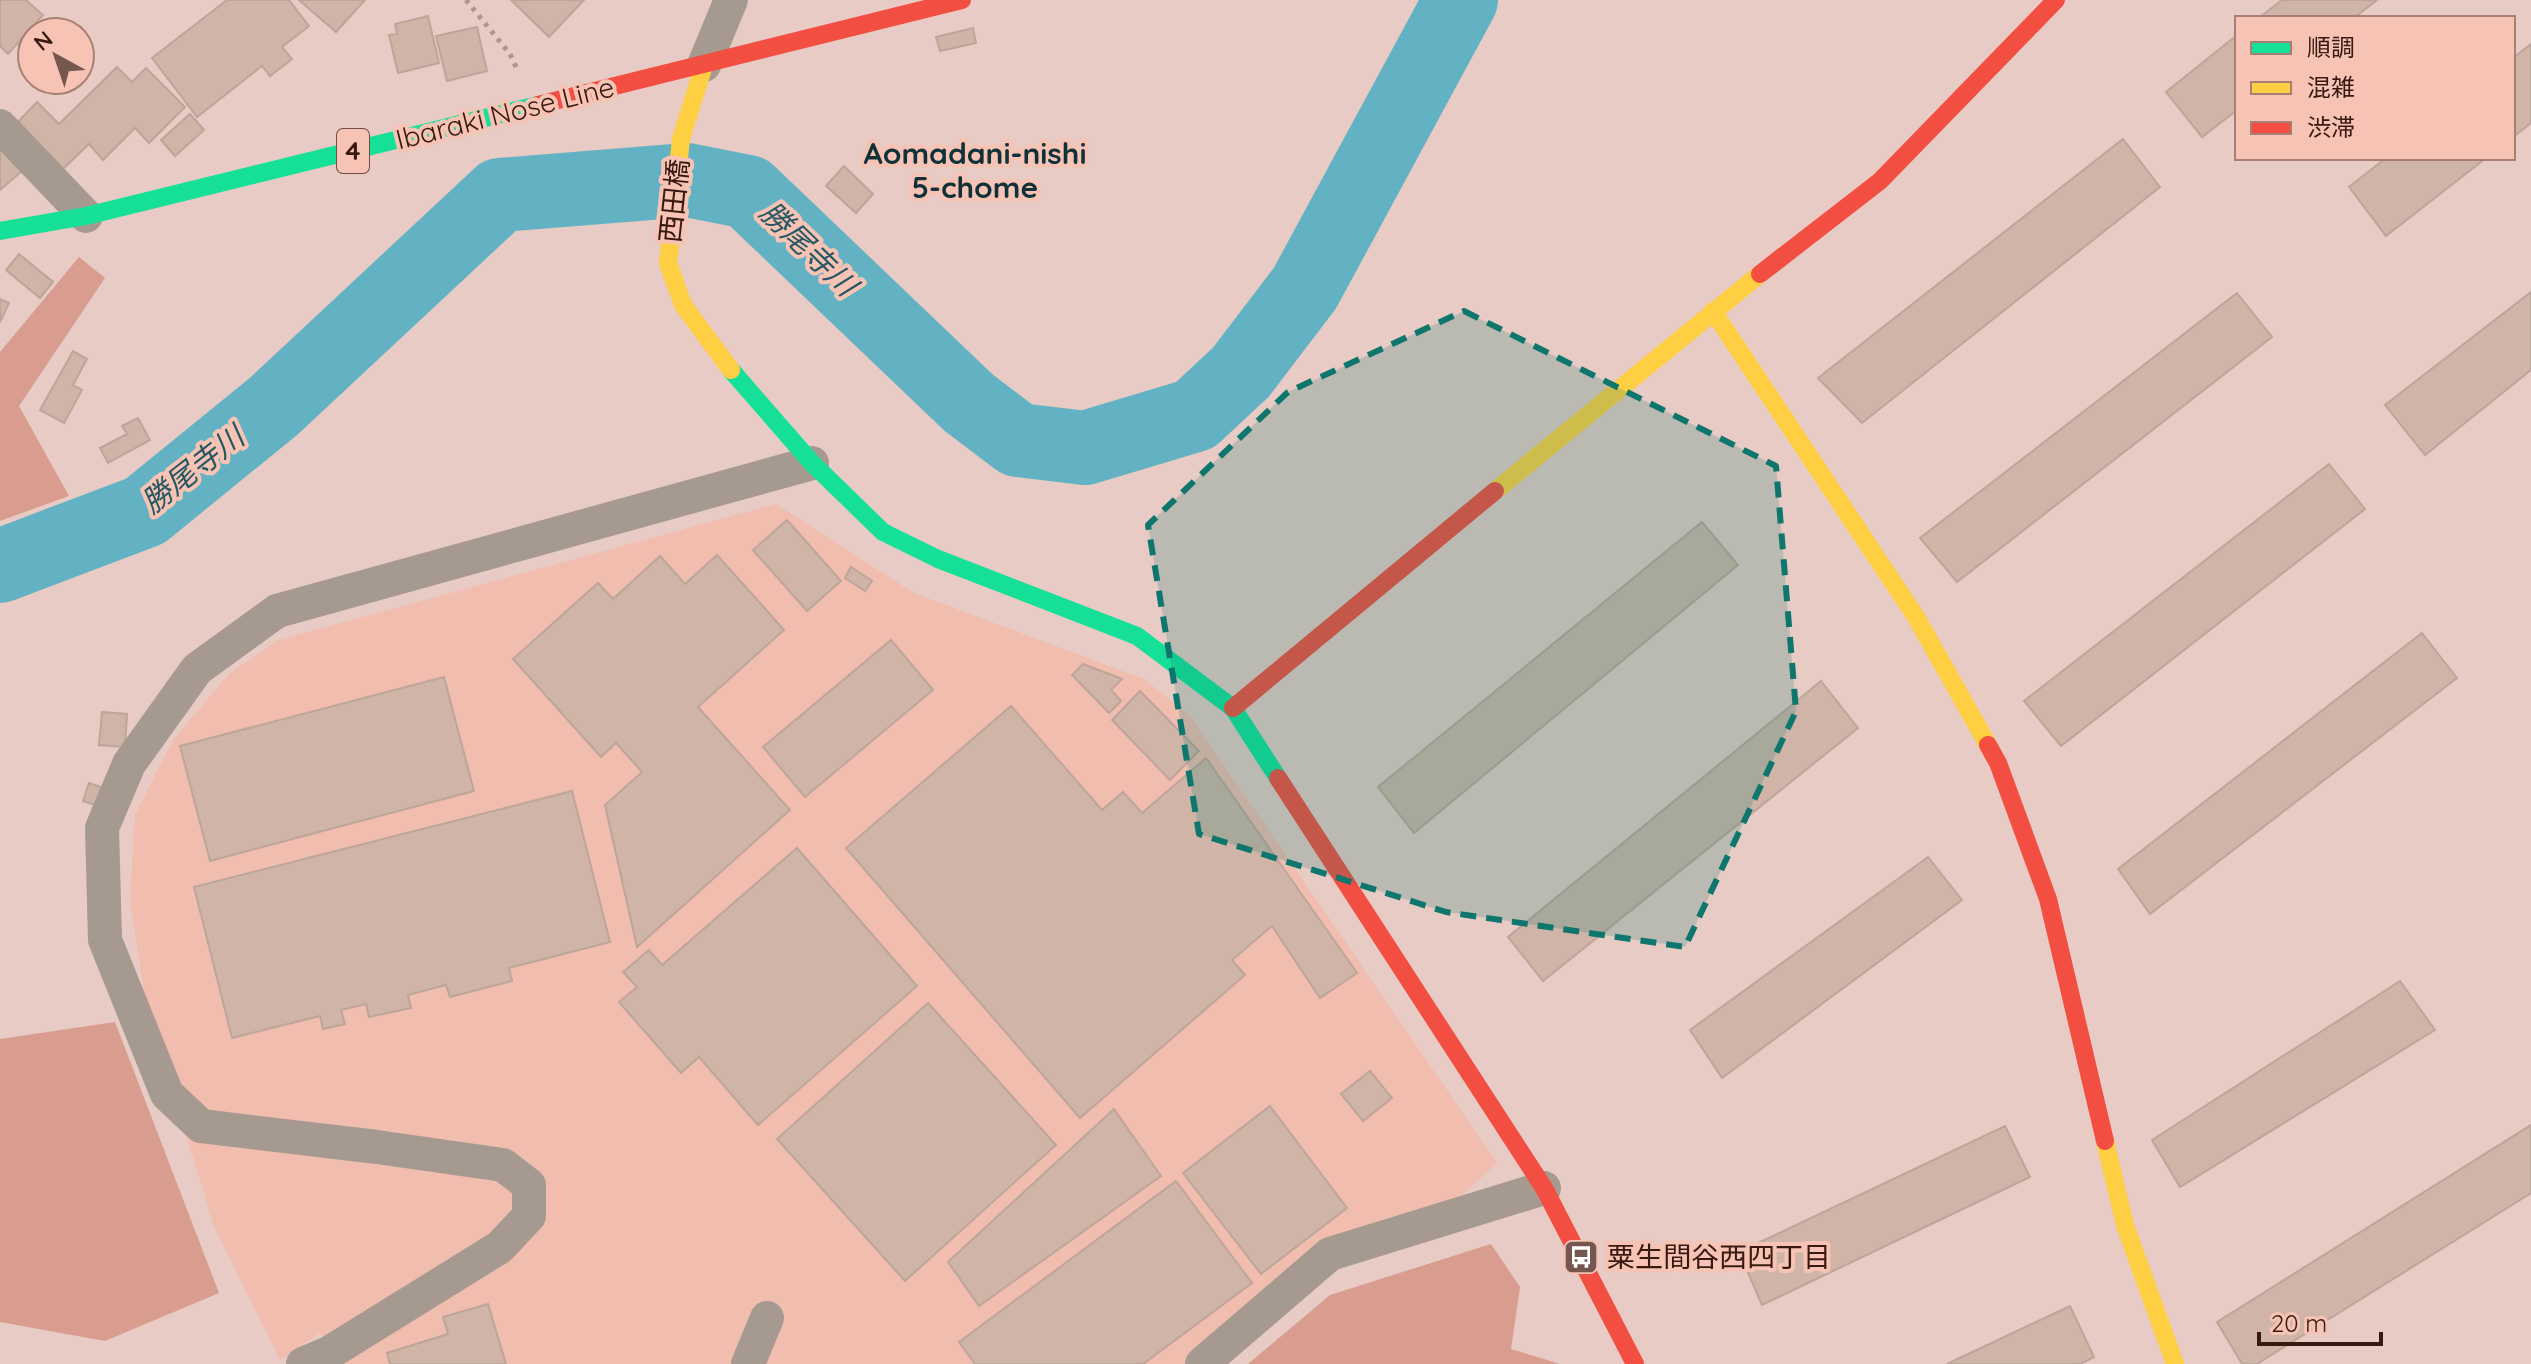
<svg xmlns="http://www.w3.org/2000/svg" width="2531" height="1364" font-family="Quicksand,'Noto Sans JP',sans-serif">
<style>
.built{fill:#f1bdaf}
.forest{fill:#d89d8e}
.lines{fill:none;stroke-linecap:round;stroke-linejoin:round}
.river{stroke:#62b2c3;stroke-width:74}
.building{fill:#cfb4a7;stroke:#bea599;stroke-width:2}
.path{stroke:#a79890;stroke-width:5;stroke-dasharray:4 6;stroke-linecap:butt}
.street{stroke:#a69a90;stroke-width:34}
.fast{stroke:#16e098;stroke-width:18}
.slow{stroke:#ffcf43;stroke-width:18}
.jam{stroke:#f24e42;stroke-width:18}
.marked{fill:#0f766e;fill-opacity:0.2;stroke:#0f766e;stroke-width:6;stroke-dasharray:16 10;stroke-linejoin:round}
.labels{text-anchor:middle;stroke-width:8;stroke-linejoin:round;paint-order:stroke}
.shield{fill:#f6c3b5;stroke:#714c42;stroke-width:2}
.shield-label{font-size:26px;font-weight:bold;fill:#381911}
.street-label{font-size:28px;fill:#381911;stroke:#f6c3b5}
.poi-label{font-size:28px;fill:#381911;stroke:#f6c3b5;text-anchor:start}
.neighbourhood-label{font-size:30px;font-weight:bold;fill:#103139;stroke:#f6c3b5}
.water-label{font-size:30px;font-style:italic;fill:#265863;stroke:#f6c3b5}
</style>
<rect width="100%" height="100%" fill="#e7cbc4"/>
<path class="built" d="M776 504 914 593 1144 679 1191 717 1497 1163 1462 1195 1327 1245 1185 1364H339L320 1333 280 1360 214 1227 145 998 130 900 135 815 173 740 229 674 278 640Z"/>
<g class="forest">
<path d="M79 257 105 278 19 406 69 496 0 521V352Z"/>
<path d="M115 1022 219 1293 105 1341 0 1322V1039Z"/>
<path d="M1491 1244 1520 1287 1511 1349 1560 1364H1248L1330 1295Z"/>
</g>
<g class="lines">
<path class="river" d="M0 566 145 511 274 406 500 195 687 180 748 192 969 403 1018 440 1085 448 1195 415 1241 372 1305 288 1461 0"/>
</g>
<g class="building">
<path d="M0 0H26L43 15 8 54 0 46Z"/>
<path d="M227 0H289L309 26 282 47 292 59 270 76 262 66 197 117 152 58Z"/>
<path d="M299 0H365L336 32Z"/>
<path d="M511 0H584L549 37Z"/>
<path d="M2282 0H2377L2354 18H2259Z"/>
<path d="M428 16 439 63 398 73 389 35 397 34 395 24Z"/>
<path d="M477 27 487 71 447 81 436 36Z"/>
<path d="M973 28 976 43 940 51 936 37Z"/>
<path d="M2237 35V110L2202 137 2166 92Z"/>
<path d="M2531 44V123L2513 137V58Z"/>
<path d="M117 67 132 82 146 68 185 107 149 143 135 128 103 160 89 144 63 169 18 122 37 102 59 124Z"/>
<path d="M190 114 204 130 175 156 161 140Z"/>
<path d="M2123 139 2160 187 1862 423 1818 378Z"/>
<path d="M0 147 29 165 0 190Z"/>
<path d="M2386 158H2486L2386 236 2349 187Z"/>
<path d="M844 166 873 194 856 213 826 186Z"/>
<path d="M19 254 53 282 40 298 6 270Z"/>
<path d="M2531 292V370L2425 455 2385 405Z"/>
<path d="M2237 293 2272 337 1957 582 1920 538Z"/>
<path d="M0 299 9 303 0 322Z"/>
<path d="M73 351 87 359 73 385 82 390 64 423 40 410Z"/>
<path d="M138 418 150 440 108 463 100 448 127 434 122 426Z"/>
<path d="M2329 464 2365 509 2061 746 2024 701Z"/>
<path d="M787 520 841 581 807 611 753 550Z"/>
<path d="M1702 522 1738 565 1414 833 1378 787Z"/>
<path d="M717 555 784 630 698 707 790 810 637 947 605 805 642 772 616 743 601 757 513 659 598 583 613 599 660 556 685 584Z"/>
<path d="M851 567 872 581 865 591 845 578Z"/>
<path d="M2422 633 2457 678 2150 914 2118 869Z"/>
<path d="M891 640 933 690 805 797 763 747Z"/>
<path d="M1083 664 1122 679 1111 690 1121 701 1109 713 1072 675Z"/>
<path d="M444 677 474 791 210 861 180 746Z"/>
<path d="M1821 681 1858 728 1543 981 1508 937Z"/>
<path d="M1140 691 1199 751 1170 780 1112 720Z"/>
<path d="M1011 706 1102 810 1123 792 1142 813 1206 758 1357 973 1320 998 1272 926 1232 960 1245 975 1080 1118 846 848Z"/>
<path d="M102 712 127 714 125 747 99 745Z"/>
<path d="M89 783 101 787 95 805 83 801Z"/>
<path d="M572 791 610 942 509 968 512 981 450 997 446 985 408 995 411 1008 369 1017 366 1004 341 1010 345 1024 323 1029 320 1016 232 1038 194 887Z"/>
<path d="M797 848 917 986 758 1125 699 1057 681 1073 619 1002 637 987 623 972 649 950 662 965Z"/>
<path d="M1928 857 1962 900 1722 1078 1690 1030Z"/>
<path d="M2400 981 2435 1030 2180 1187 2152 1140Z"/>
<path d="M928 1003 1056 1145 905 1281 777 1139Z"/>
<path d="M1370 1071 1392 1098 1363 1121 1341 1094Z"/>
<path d="M1270 1106 1347 1208 1261 1274 1183 1173Z"/>
<path d="M1114 1109 1161 1176 979 1306 948 1262Z"/>
<path d="M2531 1125V1193L2257 1364H2242L2217 1322Z"/>
<path d="M2005 1126 2030 1177 1762 1305 1739 1252Z"/>
<path d="M1176 1181 1252 1283 1143 1364H975L959 1342Z"/>
<path d="M488 1304 506 1364H390L387 1353 448 1334 443 1317Z"/>
<path d="M2070 1306 2094 1357 2080 1364H1947Z"/>
</g>
<g class="lines">
<path class="path" d="M466 0 510 54 516 67"/>
<g class="street">
<path d="M704 65 731 0"/>
<path d="M0 126 86 216"/>
<path d="M303 1364 329 1353 500 1247 529 1216V1185L503 1165 377 1147 201 1126 167 1094 105 940 102 828 129 764 197 669 277 611 812 463"/>
<path d="M748 1364 767 1318"/>
<path d="M1202 1364 1330 1254 1544 1188"/>
</g>
<g class="fast">
<path d="M0 231 86 216 538 105"/>
<path d="M731 370 812 463 883 532 938 559 1137 636 1233 708 1278 778"/>
</g>
<g class="slow">
<path d="M704 65 681 139 668 263 683 305 731 370"/>
<path d="M1713 311 1916 617 1988 745"/>
<path d="M1495 491 1760 274"/>
<path d="M2105 1141 2125 1225 2175 1364"/>
</g>
<g class="jam">
<path d="M538 105 962 0"/>
<path d="M1760 274 1880 181 2056 0"/>
<path d="M1233 708 1495 491"/>
<path d="M1988 745 1998 763 2048 899 2105 1141"/>
<path d="M1278 778 1544 1188 1635 1364"/>
</g>
</g>
<path class="marked" d="M1464 311 1776 466 1796 711 1685 947 1446 912 1199 834 1148 525 1288 392Z"/>
<defs>
<g id="bus-square" transform="scale(1.8)"><rect x="-9" y="-9" width="18" height="18" rx="4" fill="#755750" stroke="#f6c3b5"/><path d="M-5-6H5V4H4V6H2V4H-2V6H-4V4H-5ZM-3.5-4V0h7V-4ZM-3.5 1.2v1.5H-2V1.2ZM2 1.2v1.5H3.5V1.2Z" fill="#fff"/></g>
</defs>
<g fill-rule="evenodd">
<use href="#bus-square" x="1581" y="1257"/>
</g>
<g class="labels">
<rect class="shield" x="337" y="129" width="32" height="44" rx="6"/>
<g class="shield-label">
<text x="353" y="160">4</text>
</g>
<g class="street-label">
<text transform="translate(505 113) rotate(-14)" y="10">Ibaraki Nose Line</text>
<text transform="translate(674 201) rotate(-84)" y="10">西田橋</text>
</g>
<g class="poi-label">
<text x="1607" y="1267">粟生間谷西四丁目</text>
</g>
<g class="neighbourhood-label">
<text x="975" y="164">Aomadani-nishi<tspan x="975" dy="34">5-chome</tspan></text>
</g>
<g class="water-label">
<text transform="translate(808 249) rotate(44)" y="10">勝尾寺川</text>
<text transform="translate(193 470) rotate(-38)" y="10">勝尾寺川</text>
</g>
</g>
<rect x="2235" y="16" width="280" height="144" fill="#f6c3b5" stroke="#aa7f73" stroke-width="2"/>
<rect x="2251" y="42" width="40" height="12" fill="#16e098" stroke="#aa7f73" stroke-width="2"/>
<text x="2307" y="56" font-size="24" fill="#381911">順調</text>
<rect x="2251" y="82" width="40" height="12" fill="#ffcf43" stroke="#aa7f73" stroke-width="2"/>
<text x="2307" y="96" font-size="24" fill="#381911">混雑</text>
<rect x="2251" y="122" width="40" height="12" fill="#f24e42" stroke="#aa7f73" stroke-width="2"/>
<text x="2307" y="136" font-size="24" fill="#381911">渋滞</text>
<g transform="translate(56 56) rotate(320)"><circle r="38" fill="#f6c3b5" stroke="#aa7f73" stroke-width="2"/>
<path d="M0-6L14 30L0 20L-14 30Z" fill="#755750"/>
<text y="-12" font-size="22" font-weight="bold" text-anchor="middle" fill="#381911">N</text>
</g>
<path d="M2259 1332v12h122v-12" fill="none" stroke="#381911" stroke-width="4"/>
<text x="2271" y="1332" font-size="24" fill="#381911" stroke="#f6c3b5" stroke-width="6" paint-order="stroke">20 m</text>
</svg>
